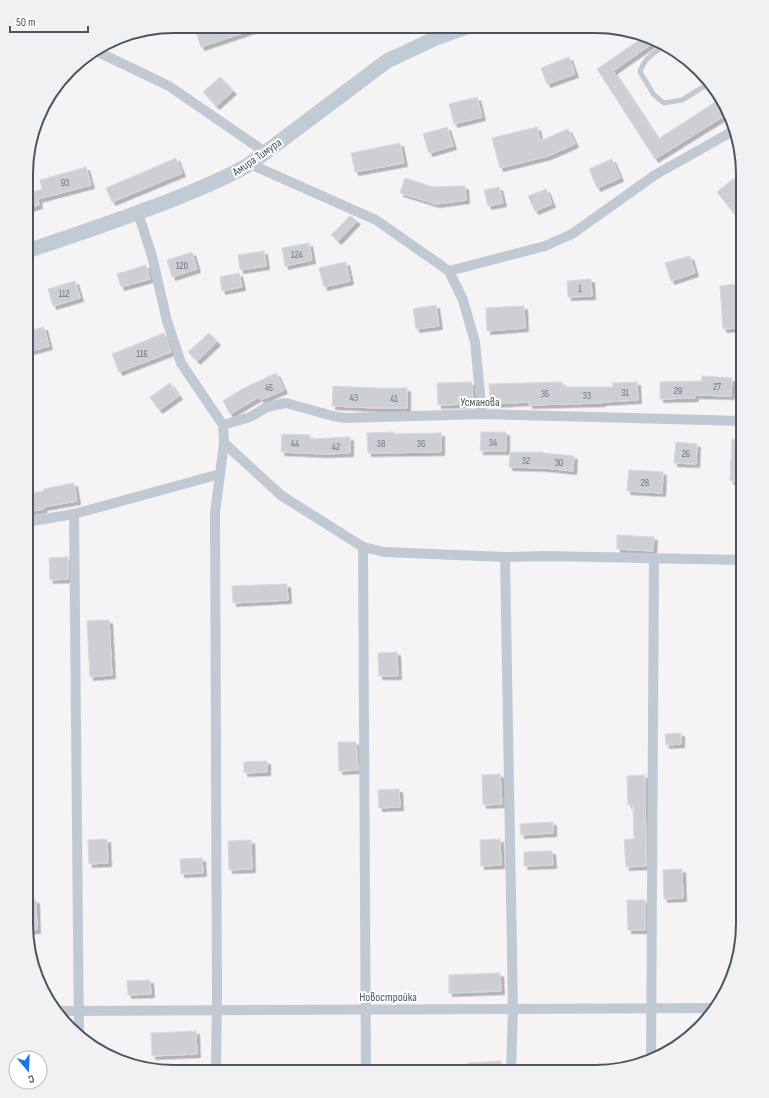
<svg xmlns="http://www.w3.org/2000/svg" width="769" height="1098" font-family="'Sofia Sans Condensed',sans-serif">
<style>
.building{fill:#cdcfd5;stroke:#d7d9de;filter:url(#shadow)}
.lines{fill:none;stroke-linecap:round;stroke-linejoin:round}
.lane{stroke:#c1cad2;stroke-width:5}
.street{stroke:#c1cad2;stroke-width:10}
.secondary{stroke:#c1cbd6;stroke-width:15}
.labels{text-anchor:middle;stroke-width:4;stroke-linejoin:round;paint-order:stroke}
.number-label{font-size:10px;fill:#6b747e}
.street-label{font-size:12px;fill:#4a5661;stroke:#fff}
.rim{fill:none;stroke:#4a5661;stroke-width:2}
</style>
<defs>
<filter id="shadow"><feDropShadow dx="3.5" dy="3.5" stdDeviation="0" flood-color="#0004"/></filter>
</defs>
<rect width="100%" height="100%" fill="#f5f3f3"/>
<g class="building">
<path d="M194 26H258V28L201 47Z"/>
<path d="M642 38 653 43 613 71 658 139 720 99 728 109 729 113 655 159 597 69Z"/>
<path d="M569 57 575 74 547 84 541 68Z"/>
<path d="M220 77 233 91 216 106 203 92Z"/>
<path d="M477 97 482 117 454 124 449 104Z"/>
<path d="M447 127 453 146 429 153 423 134Z"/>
<path d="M537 127 540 141 568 129 575 144 548 156 500 168 492 138Z"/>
<path d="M400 143 404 163 355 172 351 153Z"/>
<path d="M176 158 182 173 112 202 106 188Z"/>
<path d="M612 159 620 178 597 188 589 169Z"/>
<path d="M86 167 91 185 38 199 39 205 27 209V194L42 189 40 180Z"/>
<path d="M405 178 433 187 465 186 466 200 436 204 400 193Z"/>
<path d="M734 178 743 189V225L717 192Z"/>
<path d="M499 187 503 203 488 206 484 190Z"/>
<path d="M546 189 552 204 535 211 528 196Z"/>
<path d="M350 216 357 221 338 241 331 235Z"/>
<path d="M309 243 312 260 285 266 282 248Z"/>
<path d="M264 251 266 266 240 270 238 255Z"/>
<path d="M192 252 197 269 172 277 167 260Z"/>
<path d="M690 256 695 273 671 281 665 263Z"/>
<path d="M346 262 350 281 324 287 319 268Z"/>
<path d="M146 265 150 279 121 287 117 274Z"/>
<path d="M239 273 242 287 222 291 220 277Z"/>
<path d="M591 279 592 296 568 297 567 281Z"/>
<path d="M75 281 80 298 53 306 48 289Z"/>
<path d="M735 284 739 328 723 329 720 286Z"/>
<path d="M436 305 439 326 416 329 413 309Z"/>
<path d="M524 306 525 328 487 331 486 308Z"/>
<path d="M44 327 49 346 27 352V332Z"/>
<path d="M164 333 171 352 119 372 112 354Z"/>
<path d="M209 333 217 342 197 361 188 352Z"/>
<path d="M276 373 284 390 261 400 259 397 230 414 223 401 242 389Z"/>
<path d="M702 376 732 378 731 396 695 395V398L660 399V382L702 381Z"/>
<path d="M472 382 473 404 438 405 437 383Z"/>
<path d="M562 382V387H613L612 383 637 382 638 400 602 402V403L529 405V402L490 404 489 384Z"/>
<path d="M170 383 179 396 159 410 150 397Z"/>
<path d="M333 386 376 388H407V408H375L332 406Z"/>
<path d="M394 432V434L441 433V452L368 453 367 433Z"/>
<path d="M481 432H506V451H480Z"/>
<path d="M282 434 310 435V439L350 437V453L324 454 281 452Z"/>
<path d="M732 439 743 440V481H730Z"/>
<path d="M676 442 697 444 696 464 674 463Z"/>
<path d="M510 452H543V453L574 456 573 471 544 468 509 467Z"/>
<path d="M629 470 663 472 662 493 627 491Z"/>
<path d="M74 483 77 501 43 507 44 509 27 512V494L44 491 43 489Z"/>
<path d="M617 535 654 537 653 551 617 549Z"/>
<path d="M68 557V579L50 580 49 558Z"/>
<path d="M287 584 288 600 233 603 232 586Z"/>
<path d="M109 620 112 675 90 677 87 621Z"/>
<path d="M397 652 398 676H379L378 653Z"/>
<path d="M681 733V744L666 745 665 734Z"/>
<path d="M338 742H356L358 770 339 771Z"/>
<path d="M267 761V772L244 773V762Z"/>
<path d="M500 774 502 804 483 805 482 775Z"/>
<path d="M645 775 646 866 626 867 624 840 634 839 633 805H628L627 776Z"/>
<path d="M399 789 400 807 379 808 378 790Z"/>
<path d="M553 822V833L521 835 520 824Z"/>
<path d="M107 839 108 863 89 864 88 840Z"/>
<path d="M500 839 501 865 481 866 480 840Z"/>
<path d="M251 840 252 869 229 870 228 841Z"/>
<path d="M552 851 553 865 524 866V852Z"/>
<path d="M202 858 203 873 181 874 180 859Z"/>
<path d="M682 869 683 898 664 899 663 870Z"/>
<path d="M26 900H36L37 930H27L26 925Z"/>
<path d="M627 900H645V930H628Z"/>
<path d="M500 973 501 991 449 993V975Z"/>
<path d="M150 980 151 994 128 995 127 981Z"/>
<path d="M196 1031 197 1054 152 1056 151 1033Z"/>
<path d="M501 1061V1072H469L468 1063Z"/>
</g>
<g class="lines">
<path class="lane" d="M663 47C652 54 644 59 640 72L654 95 664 103 682 100 708 84"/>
<g class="street">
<path d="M96 51 169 86 265 152"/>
<path d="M250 164 376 220 449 271 463 300 475 342 482 414"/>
<path d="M138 213 152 256 167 321 181 363 223 425 224 443 215 513 217 996 216 1071"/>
<path d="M449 271 545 246 572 234 655 175 733 131"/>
<path d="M740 421 743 376"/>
<path d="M223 425 250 417 267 407 286 403 333 416 345 418 482 414 743 421"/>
<path d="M224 443 282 496 363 547 384 552 505 557 546 556 743 560"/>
<path d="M74 514 79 1036"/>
<path d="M27 522 74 514 220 474"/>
<path d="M363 547 366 1071"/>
<path d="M505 557 513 1009 511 1072"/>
<path d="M59 1011 716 1008"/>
<path d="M651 1059 654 558"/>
</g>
<path class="secondary" d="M27 251C75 235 122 219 169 201 197 190 224 179 250 164L387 61 436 38 467 27"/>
</g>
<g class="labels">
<g class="number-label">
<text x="65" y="186">93</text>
<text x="297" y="258">124</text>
<text x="182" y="269">120</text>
<text x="580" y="292">1</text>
<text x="64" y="297">112</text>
<text x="142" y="357">116</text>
<text x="717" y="390">27</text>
<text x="269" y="391">45</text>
<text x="678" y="394">29</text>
<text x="625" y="396">31</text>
<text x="545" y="397">35</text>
<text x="587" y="399">33</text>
<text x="354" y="401">43</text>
<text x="394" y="402">41</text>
<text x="493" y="446">34</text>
<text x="295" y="447">44</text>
<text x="381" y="447">38</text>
<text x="421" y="447">36</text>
<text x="336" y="450">42</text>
<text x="686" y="457">26</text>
<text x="526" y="464">32</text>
<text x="559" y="466">30</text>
<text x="645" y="486">28</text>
</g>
<g class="street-label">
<text transform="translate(257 157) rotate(-35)" y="4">Амира Тимура</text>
<text x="480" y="406">Усманова</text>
<text x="388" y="1001">Новостройка</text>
</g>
</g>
<path d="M0 0H769V1098H0ZM174 33H595A141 141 0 0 1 736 174V924A141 141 0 0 1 595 1065H174A141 141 0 0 1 33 924V174A141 141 0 0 1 174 33Z" fill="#f1f1f2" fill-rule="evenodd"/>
<path class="rim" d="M174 33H595A141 141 0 0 1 736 174V924A141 141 0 0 1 595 1065H174A141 141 0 0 1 33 924V174A141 141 0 0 1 174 33Z"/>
<g transform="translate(28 1070) rotate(161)"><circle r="19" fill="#ffffff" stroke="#b7bbc0"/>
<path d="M0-3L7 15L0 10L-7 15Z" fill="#1a73e8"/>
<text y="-6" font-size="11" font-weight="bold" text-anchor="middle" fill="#4a5661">С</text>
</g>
<path d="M10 26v6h78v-6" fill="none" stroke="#4a5661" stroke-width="2"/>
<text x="16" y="26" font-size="12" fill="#4a5661" stroke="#ffffff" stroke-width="3" paint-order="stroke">50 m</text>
</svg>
